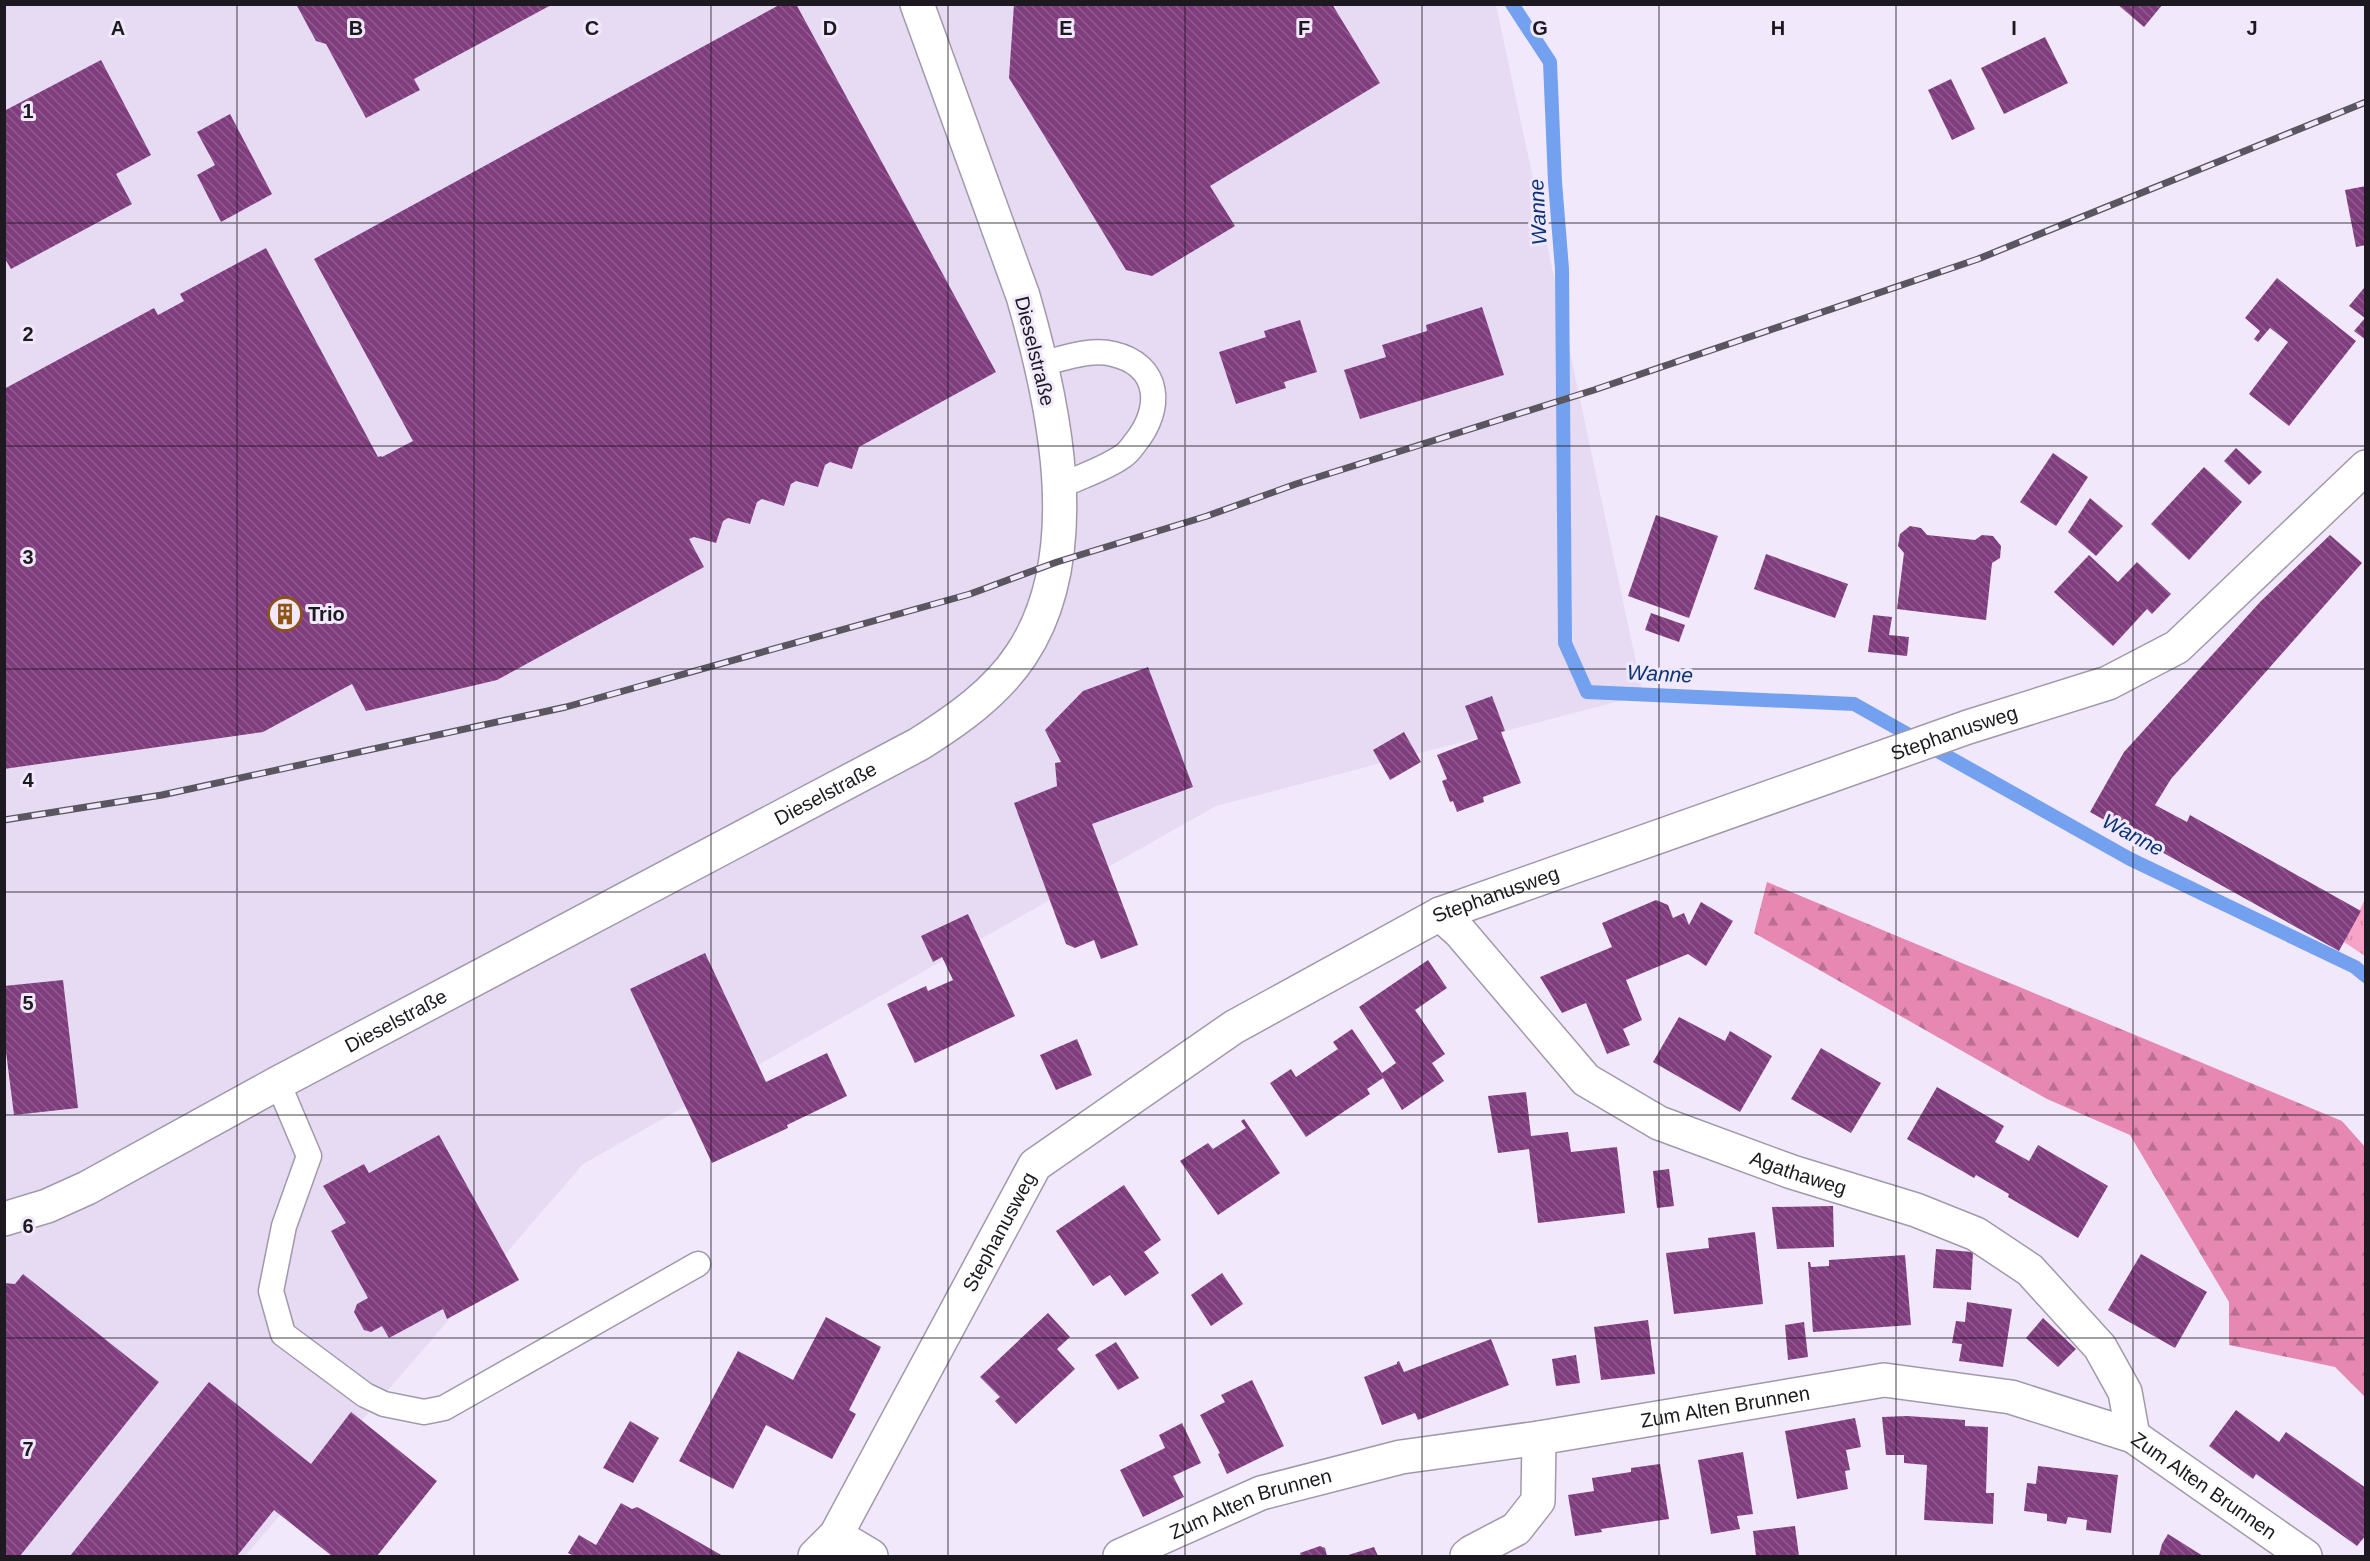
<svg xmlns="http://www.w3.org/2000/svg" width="2370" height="1561" font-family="Helvetica,sans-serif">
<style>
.built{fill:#e7dbf4}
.grass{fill:url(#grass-tufts)}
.forest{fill:url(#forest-firs)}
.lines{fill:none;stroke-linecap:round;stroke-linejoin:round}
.stream{stroke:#73a1ef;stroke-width:14}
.building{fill:url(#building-back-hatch)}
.lane-casing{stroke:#a199aa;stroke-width:27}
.street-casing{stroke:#a199aa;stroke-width:36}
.lane{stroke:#fff;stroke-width:24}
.street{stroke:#fff;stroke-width:33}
.rail-casing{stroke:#5a565f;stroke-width:7}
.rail{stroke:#f1e8fb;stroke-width:4.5;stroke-dasharray:14;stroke-linecap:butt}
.grid{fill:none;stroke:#1c1a20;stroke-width:1.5;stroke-opacity:0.55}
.labels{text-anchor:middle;stroke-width:6;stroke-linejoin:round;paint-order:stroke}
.street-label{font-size:20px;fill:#1c1a20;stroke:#f1e8fb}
.poi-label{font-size:20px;font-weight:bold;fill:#1c1a20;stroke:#f1e8fb;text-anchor:start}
.water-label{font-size:21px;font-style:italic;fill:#0b3478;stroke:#f1e8fb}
.grid-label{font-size:20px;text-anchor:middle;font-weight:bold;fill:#1c1a20;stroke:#f1e8fb;stroke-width:6;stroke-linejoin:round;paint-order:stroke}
</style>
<defs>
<pattern id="grass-tufts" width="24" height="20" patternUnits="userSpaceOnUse" patternTransform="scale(1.5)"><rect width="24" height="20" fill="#f6a3c7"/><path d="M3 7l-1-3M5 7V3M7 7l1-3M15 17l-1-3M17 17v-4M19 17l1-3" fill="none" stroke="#d28cab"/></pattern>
<pattern id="forest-firs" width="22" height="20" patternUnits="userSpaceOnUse" patternTransform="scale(1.5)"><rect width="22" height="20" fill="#e688b2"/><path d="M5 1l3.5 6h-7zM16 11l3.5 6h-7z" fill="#ba6e90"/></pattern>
<pattern id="building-back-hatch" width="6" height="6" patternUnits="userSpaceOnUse" patternTransform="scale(1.5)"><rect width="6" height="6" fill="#803d7d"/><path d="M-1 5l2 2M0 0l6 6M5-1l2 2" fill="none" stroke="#8f5c8d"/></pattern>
</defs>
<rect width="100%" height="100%" fill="#f1e8fb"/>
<path class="built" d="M5 5H1496L1643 695 1216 806 583 1164 245 1556H5Z"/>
<path class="grass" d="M2365 899V956L2344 942Z"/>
<path class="forest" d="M1767 882 2342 1121 2365 1147V1397L2335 1367 2229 1345V1302L2130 1135 2047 1099 1754 933Z"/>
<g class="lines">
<path class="stream" d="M1512 4 1550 62 1555 182 1562 269 1565 643 1587 692 1854 704 2130 859 2355 967 2366 976"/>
</g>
<g class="building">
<path d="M296 4H553L414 79 420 90 366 118 326 44 316 41Z"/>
<path d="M781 4H796L996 372 859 447 852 469 830 462 825 465 818 487 796 481 791 484 784 506 762 499 757 502 750 524 728 518 723 521 716 543 694 537 689 539 704 567 497 680 366 711 352 684 263 732 4 769V389L154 308 158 315 184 301 180 294 266 248 378 457 381 456 382 457 413 441 314 259Z"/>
<path d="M1014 4H1332L1380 83 1210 186 1235 226 1152 276 1126 270 1009 78Z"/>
<path d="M2117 4H2163L2144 27Z"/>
<path d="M2045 37 2068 83 2004 114 1981 68Z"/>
<path d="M101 60 151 155 116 174 132 204 11 269 4 257V111Z"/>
<path d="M1951 79 1975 129 1952 140 1928 90Z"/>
<path d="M230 114 272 194 221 222 197 175 215 165 197 132Z"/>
<path d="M2366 186V245L2356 247 2345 190Z"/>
<path d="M2277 278 2356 341 2289 426 2249 394 2288 342 2270 328 2258 342 2254 339 2260 331 2245 318Z"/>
<path d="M2364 288 2366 289V340L2354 331 2365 318 2349 306Z"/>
<path d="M1482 307 1504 375 1360 419 1344 370 1386 357 1382 345 1427 331 1426 325Z"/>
<path d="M1300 320 1317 372 1284 382 1286 388 1236 404 1219 352 1266 337 1264 331Z"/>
<path d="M2236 448 2262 472 2249 485 2224 461Z"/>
<path d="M2053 453 2088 477 2056 526 2020 502Z"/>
<path d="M2204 467 2242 502 2189 560 2151 524Z"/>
<path d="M2090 498 2123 526 2096 556 2068 532Z"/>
<path d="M1656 515 1718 536 1689 618 1628 596Z"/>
<path d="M1910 526 1921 528 1927 535 1975 540 1982 535 1993 536 2001 546 2000 558 1992 563 1986 620 1897 609 1904 553 1898 546 1900 534Z"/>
<path d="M2330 535 2362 563 2171 779 2155 805 2187 822 2190 815 2361 911 2339 951 2090 812 2124 752 2261 601Z"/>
<path d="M1766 554 1848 584 1835 618 1754 589Z"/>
<path d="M2089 555 2118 582 2137 562 2171 594 2152 614 2147 609 2113 646 2054 592Z"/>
<path d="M1651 613 1685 625 1679 642 1645 630Z"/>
<path d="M1873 615 1892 617 1889 635 1909 637 1907 656 1868 652Z"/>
<path d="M1148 667 1193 787 1092 824 1138 945 1101 959 1094 940 1075 948 1066 944 1014 803 1057 786 1055 763 1061 762 1045 730 1083 691Z"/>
<path d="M1492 696 1505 731 1501 732 1521 783 1483 797 1484 802 1457 812 1453 801 1450 802 1442 781 1447 779 1437 755 1478 739 1465 706Z"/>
<path d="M1404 732 1421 762 1390 780 1373 750Z"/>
<path d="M1656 900 1668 905 1673 918 1684 913 1689 925 1701 902 1733 921 1706 966 1688 954 1626 980 1642 1020 1623 1029 1630 1045 1607 1054 1586 1003 1562 1013 1540 977 1612 947 1602 923Z"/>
<path d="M968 914 1015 1016 915 1063 887 1004 926 986 928 991 953 980 942 957 933 962 921 936Z"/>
<path d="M705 953 766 1082 827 1053 847 1096 787 1125 788 1128 712 1163 630 989Z"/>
<path d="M1428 960 1447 988 1415 1010 1445 1054 1432 1063 1444 1081 1402 1110 1383 1078 1367 1089 1370 1094 1306 1137 1270 1083 1291 1069 1296 1077 1338 1049 1333 1042 1352 1029 1382 1073 1396 1063 1359 1007Z"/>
<path d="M63 980 78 1108 14 1115 4 1036V986Z"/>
<path d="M1679 1017 1725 1041 1730 1031 1772 1056 1740 1112 1653 1062Z"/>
<path d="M1077 1039 1092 1075 1056 1090 1040 1055Z"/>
<path d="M1821 1048 1881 1083 1851 1133 1791 1099Z"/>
<path d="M1937 1087 2004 1126 1995 1142 2029 1161 2038 1145 2108 1186 2078 1238 2008 1197 2009 1194 1976 1175 1974 1178 1907 1139Z"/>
<path d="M1526 1092 1531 1136 1568 1132 1571 1152 1617 1147 1625 1213 1538 1223 1529 1149 1498 1153 1488 1096Z"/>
<path d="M1244 1119 1280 1173 1218 1215 1180 1161 1208 1143 1213 1149 1246 1128 1241 1121Z"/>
<path d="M439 1135 519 1280 447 1319 443 1309 389 1338 382 1326 371 1332 364 1330 354 1312 357 1304 368 1298 331 1231 346 1223 323 1186 364 1164 369 1173Z"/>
<path d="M1669 1169 1674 1206 1657 1208 1653 1171Z"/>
<path d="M1124 1185 1161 1240 1144 1252 1159 1273 1125 1296 1110 1275 1093 1286 1056 1231Z"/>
<path d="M1833 1206 1834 1247 1777 1249 1772 1207Z"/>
<path d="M1755 1232 1763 1304 1674 1314 1666 1253 1709 1248 1708 1238Z"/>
<path d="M1936 1249 1973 1252 1971 1290 1933 1288Z"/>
<path d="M2141 1254 2207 1292 2175 1348 2108 1310Z"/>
<path d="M1905 1255 1911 1325 1813 1332 1808 1262H1810L1811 1267 1829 1266V1260Z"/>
<path d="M1222 1273 1243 1304 1211 1326 1191 1295Z"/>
<path d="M23 1274 159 1382 20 1556H4V1283L15 1284Z"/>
<path d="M1967 1302 2012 1309 2003 1367 1959 1361 1962 1344 1952 1343 1956 1321 1965 1322Z"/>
<path d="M1048 1313 1070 1337 1057 1349 1075 1369 1016 1424 995 1401 1000 1397 980 1377Z"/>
<path d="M826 1317 881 1347 849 1410 856 1414 832 1459 766 1425 733 1489 679 1461 738 1351 793 1380Z"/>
<path d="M2043 1318 2076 1349 2058 1367 2026 1338Z"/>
<path d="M1648 1320 1655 1374 1601 1380 1594 1327Z"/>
<path d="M1804 1322 1808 1357 1788 1360 1785 1325Z"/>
<path d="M1491 1339 1509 1385 1418 1420 1415 1413 1382 1425 1364 1377 1397 1364V1362L1399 1361 1404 1372Z"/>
<path d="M1116 1342 1139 1378 1118 1390 1095 1355Z"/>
<path d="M1576 1355 1580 1383 1556 1386 1552 1359Z"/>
<path d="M1252 1380 1284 1446 1227 1474 1218 1454 1220 1453 1200 1415 1225 1402 1221 1395Z"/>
<path d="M209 1382 311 1464 351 1412 437 1481 377 1556H332L274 1510 237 1556H70Z"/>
<path d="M2236 1410 2279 1442 2286 1432 2366 1488V1535L2357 1546 2256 1474 2253 1479 2209 1446Z"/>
<path d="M1907 1416 1965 1420V1426L1988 1427 1986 1493H1994L1993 1524 1924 1520 1927 1465 1904 1463V1455H1886L1882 1417Z"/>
<path d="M1855 1418 1861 1447 1846 1450 1850 1470 1845 1471 1848 1489 1797 1499 1785 1431Z"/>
<path d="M630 1421 659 1438 633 1483 603 1468Z"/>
<path d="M1182 1423 1201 1463 1173 1476 1184 1497 1143 1517 1120 1470 1165 1448 1159 1435Z"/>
<path d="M1743 1452 1753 1514 1737 1516 1740 1529 1711 1534 1698 1460Z"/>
<path d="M1660 1464 1669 1519 1601 1529 1602 1532 1575 1536 1568 1495 1594 1491 1592 1478 1631 1472V1468Z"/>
<path d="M2038 1466 2118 1475 2111 1533 2086 1530 2087 1520 2068 1517 2066 1524 2047 1521V1514L2024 1511 2027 1483 2036 1484Z"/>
<path d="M621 1503 632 1509 637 1507 641 1509 723 1556H574L568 1553 579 1535 596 1545Z"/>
<path d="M1795 1526 1799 1556H1756L1753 1531Z"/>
<path d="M2168 1534 2203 1556H2159L2162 1544Z"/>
<path d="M1320 1546 1325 1548 1327 1556H1301L1300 1553Z"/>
<path d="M1374 1547 1378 1556H1345Z"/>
</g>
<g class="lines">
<g class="lane-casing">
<g id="lane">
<path d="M1040 364C1062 359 1091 348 1113 354 1161 365 1163 409 1135 443 1132 447 1128 453 1123 456 1105 469 1081 476 1061 486"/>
<path d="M278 1083 309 1156 284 1226 271 1291 283 1334 365 1395 384 1404 424 1412 444 1408 698 1264"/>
</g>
</g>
<g class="street-casing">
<g id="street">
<path id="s1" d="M1440 914 1460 932 1586 1080 1659 1123 1792 1172 1916 1210 1976 1234 2030 1270 2100 1347 2125 1392 2133 1436"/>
<path id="s2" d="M4 1219 47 1206 87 1188 278 1083 919 744C957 720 996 693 1021 655 1088 555 1054 403 1023 296L917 4"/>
<path d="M836 1535 871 1556"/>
<path id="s3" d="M815 1556 836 1535 1035 1165 1234 1027 1440 914 1968 727 2108 683 2177 647 2366 467"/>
<path id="s4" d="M1120 1556 1261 1493 1401 1457 1539 1438 1884 1380 2011 1397 2133 1436 2305 1556"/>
<path d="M1467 1556 1472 1552 1516 1529 1538 1501 1539 1438"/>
</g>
</g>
<use href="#lane" class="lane"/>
<use href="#street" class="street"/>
<g class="rail-casing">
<path id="rail" d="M4 820 162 795 566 707 970 594 1057 562 1207 516 1296 484 1594 390 1978 259 2366 102"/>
</g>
<use href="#rail" class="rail"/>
</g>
<path class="grid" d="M237 4V1556M474 4V1556M711 4V1556M948 4V1556M1185 4V1556M1422 4V1556M1659 4V1556M1896 4V1556M2133 4V1556M4 223H2366M4 446H2366M4 669H2366M4 892H2366M4 1115H2366M4 1338H2366"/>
<defs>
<g id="building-ring" transform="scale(1.725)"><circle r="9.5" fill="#f1e8fb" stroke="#8f5313" stroke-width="1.5"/><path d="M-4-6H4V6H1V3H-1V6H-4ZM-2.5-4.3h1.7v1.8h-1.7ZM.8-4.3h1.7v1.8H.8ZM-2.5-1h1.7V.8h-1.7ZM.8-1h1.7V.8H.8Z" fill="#8f5313"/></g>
</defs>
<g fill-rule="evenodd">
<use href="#building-ring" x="285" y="614"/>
</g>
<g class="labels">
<g class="street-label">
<text transform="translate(1035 351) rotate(76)" y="7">Dieselstraße</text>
<text dy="7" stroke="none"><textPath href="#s3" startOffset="1472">Stephanusweg</textPath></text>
<text dy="7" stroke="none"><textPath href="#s2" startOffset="926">Dieselstraße</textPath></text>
<text dy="7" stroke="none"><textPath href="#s3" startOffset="986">Stephanusweg</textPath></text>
<text dy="7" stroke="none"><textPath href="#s2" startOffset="440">Dieselstraße</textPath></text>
<text dy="7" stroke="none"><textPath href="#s1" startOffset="454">Agathaweg</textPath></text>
<text dy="7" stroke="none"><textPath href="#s3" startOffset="374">Stephanusweg</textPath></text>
<text dy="7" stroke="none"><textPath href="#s4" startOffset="627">Zum Alten Brunnen</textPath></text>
<text dy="7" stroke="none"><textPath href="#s4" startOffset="1131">Zum Alten Brunnen</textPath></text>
<text dy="7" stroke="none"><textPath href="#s4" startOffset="141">Zum Alten Brunnen</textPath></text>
</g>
<g class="poi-label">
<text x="308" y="621">Trio</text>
</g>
<g class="water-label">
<text transform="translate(1538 212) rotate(-93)" y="7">Wanne</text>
<text transform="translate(1660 674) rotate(3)" y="7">Wanne</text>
<text transform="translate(2133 835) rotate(28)" y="7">Wanne</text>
</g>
</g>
<g class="grid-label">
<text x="118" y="35">A</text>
<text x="356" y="35">B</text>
<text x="592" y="35">C</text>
<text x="830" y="35">D</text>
<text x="1066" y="35">E</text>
<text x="1304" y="35">F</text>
<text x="1540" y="35">G</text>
<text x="1778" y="35">H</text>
<text x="2014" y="35">I</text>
<text x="2252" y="35">J</text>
<text x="28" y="118">1</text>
<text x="28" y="341">2</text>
<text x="28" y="564">3</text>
<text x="28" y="787">4</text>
<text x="28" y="1010">5</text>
<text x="28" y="1233">6</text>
<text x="28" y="1456">7</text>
</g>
<rect width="2370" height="1561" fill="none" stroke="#1c1a20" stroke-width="12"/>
</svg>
